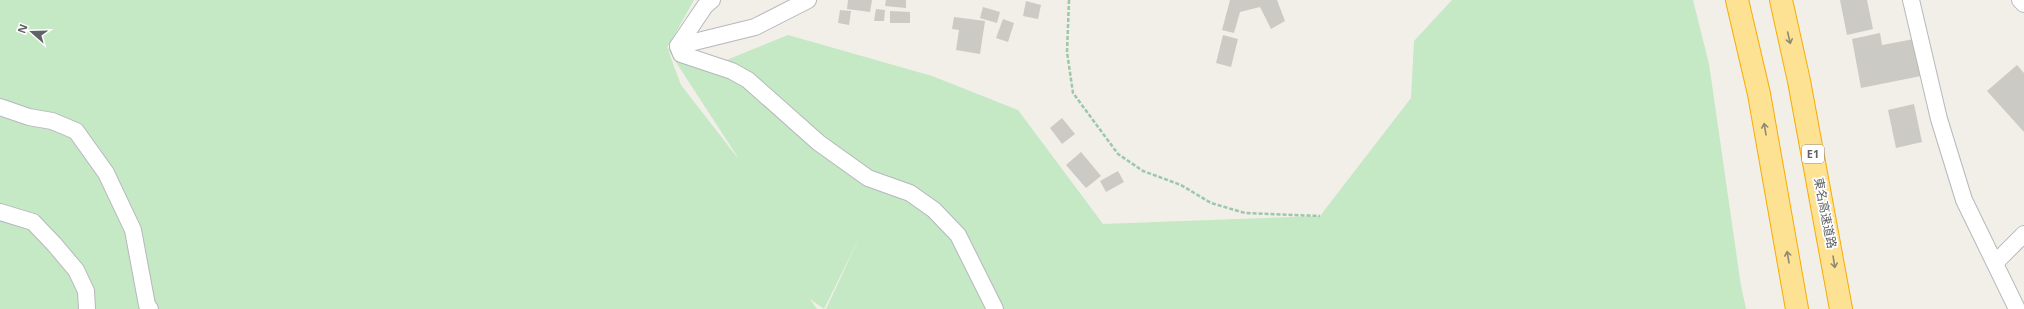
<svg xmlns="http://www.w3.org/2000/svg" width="2024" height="309" font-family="'Noto Sans','Noto Sans JP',sans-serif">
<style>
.green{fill:#c5e8c5;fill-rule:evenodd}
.building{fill:#cccac5}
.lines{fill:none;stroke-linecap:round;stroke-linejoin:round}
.minor-casing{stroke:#b5b8bc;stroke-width:18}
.highway-casing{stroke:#f9ab00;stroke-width:24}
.path{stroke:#9cc7a9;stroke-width:2.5;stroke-dasharray:4 2;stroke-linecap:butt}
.minor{stroke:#fff;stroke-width:16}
.highway{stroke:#fde293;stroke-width:22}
.oneway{stroke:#8e8975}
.labels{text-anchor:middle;stroke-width:3.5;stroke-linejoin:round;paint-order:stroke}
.shield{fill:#fff;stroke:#8f9295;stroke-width:1}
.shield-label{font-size:11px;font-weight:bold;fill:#5f6368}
.street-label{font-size:12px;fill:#5f6368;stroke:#fff}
</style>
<rect width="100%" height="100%" fill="#f1efe8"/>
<path class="green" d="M0 0H694L667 48 756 90 724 61 788 35 932 76 1018 110 1103 224 1320 216 1411 98 1414 41 1452 0H1693L1709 64 1741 286 1746 309H826L861 234 824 309 810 299 817 309H0ZM668 50 737 156V157L681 85Z"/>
<g class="building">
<path d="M848 0H872L870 12 847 9Z"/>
<path d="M886 0H906V8L885 6Z"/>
<path d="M1230 0H1277L1285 21 1271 29 1260 7 1240 12 1234 33 1222 30Z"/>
<path d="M1840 0H1867L1873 29 1847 35Z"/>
<path d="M1026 1 1041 5 1038 19 1023 16Z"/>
<path d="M983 7 1000 12 997 23 980 18Z"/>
<path d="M876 9 885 10 884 21H874Z"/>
<path d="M840 10 851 11 849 25 838 23Z"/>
<path d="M890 11 910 12V23H890Z"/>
<path d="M954 17 985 21 980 54 956 50 959 30 952 29Z"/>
<path d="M1003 19 1014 23 1008 42 996 38Z"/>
<path d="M1880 33 1882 45 1914 39 1921 76 1861 88 1852 39Z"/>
<path d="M1223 35 1238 39 1231 67 1216 63Z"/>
<path d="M2017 65 2024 73V132L1987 91Z"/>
<path d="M1914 104 1922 142 1896 148 1888 110Z"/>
<path d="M1062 118 1075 134 1062 144 1050 128Z"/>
<path d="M1081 152 1101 176 1086 188 1066 165Z"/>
<path d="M1118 171 1124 182 1106 192 1100 181Z"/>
</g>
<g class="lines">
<g class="minor-casing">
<g id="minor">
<path d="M712 0 705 6 678 46 681 54 732 71 748 80 819 143 868 178 910 193 934 210 958 235 995 309"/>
<path d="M1911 0 1939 119 1964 200 2017 309"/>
<path d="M2020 0 2024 4"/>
<path d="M678 46 755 27 808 0"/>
<path d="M0 107 29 117 52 121 76 131 106 173 133 230 147 305 150 309"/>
<path d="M0 212 33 222 54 244 76 270 86 291 87 309"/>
<path d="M1995 263 2024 234"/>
</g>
</g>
<g class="highway-casing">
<g id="highway">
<path d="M1737 0 1759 94 1797 309"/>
<path d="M1781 0 1799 81 1841 309"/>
</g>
</g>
<path class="path" d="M1069 0 1067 52 1073 93 1118 154 1143 171 1181 185 1211 203 1245 213 1320 216"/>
<use href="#minor" class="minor"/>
<use href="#highway" class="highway"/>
</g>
<defs><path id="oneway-shaft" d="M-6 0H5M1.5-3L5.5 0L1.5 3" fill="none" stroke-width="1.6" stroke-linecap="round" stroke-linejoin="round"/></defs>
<g class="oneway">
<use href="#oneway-shaft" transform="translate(1789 38) rotate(77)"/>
<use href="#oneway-shaft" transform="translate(1765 129) rotate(-100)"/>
<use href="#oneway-shaft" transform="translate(1788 257) rotate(-100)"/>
<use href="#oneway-shaft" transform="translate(1834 262) rotate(81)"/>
</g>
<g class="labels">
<rect class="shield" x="1802" y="145" width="22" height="18" rx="3"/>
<g class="shield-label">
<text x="1813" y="158">E1</text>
</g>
<g class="street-label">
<text transform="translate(1825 213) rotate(79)" y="4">東名高速道路</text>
</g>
</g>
<g transform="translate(32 32) rotate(290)" stroke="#ffffff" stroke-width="3" paint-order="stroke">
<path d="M0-3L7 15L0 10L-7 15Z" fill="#5f6368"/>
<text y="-6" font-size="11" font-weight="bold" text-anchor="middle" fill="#5f6368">N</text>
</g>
</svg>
